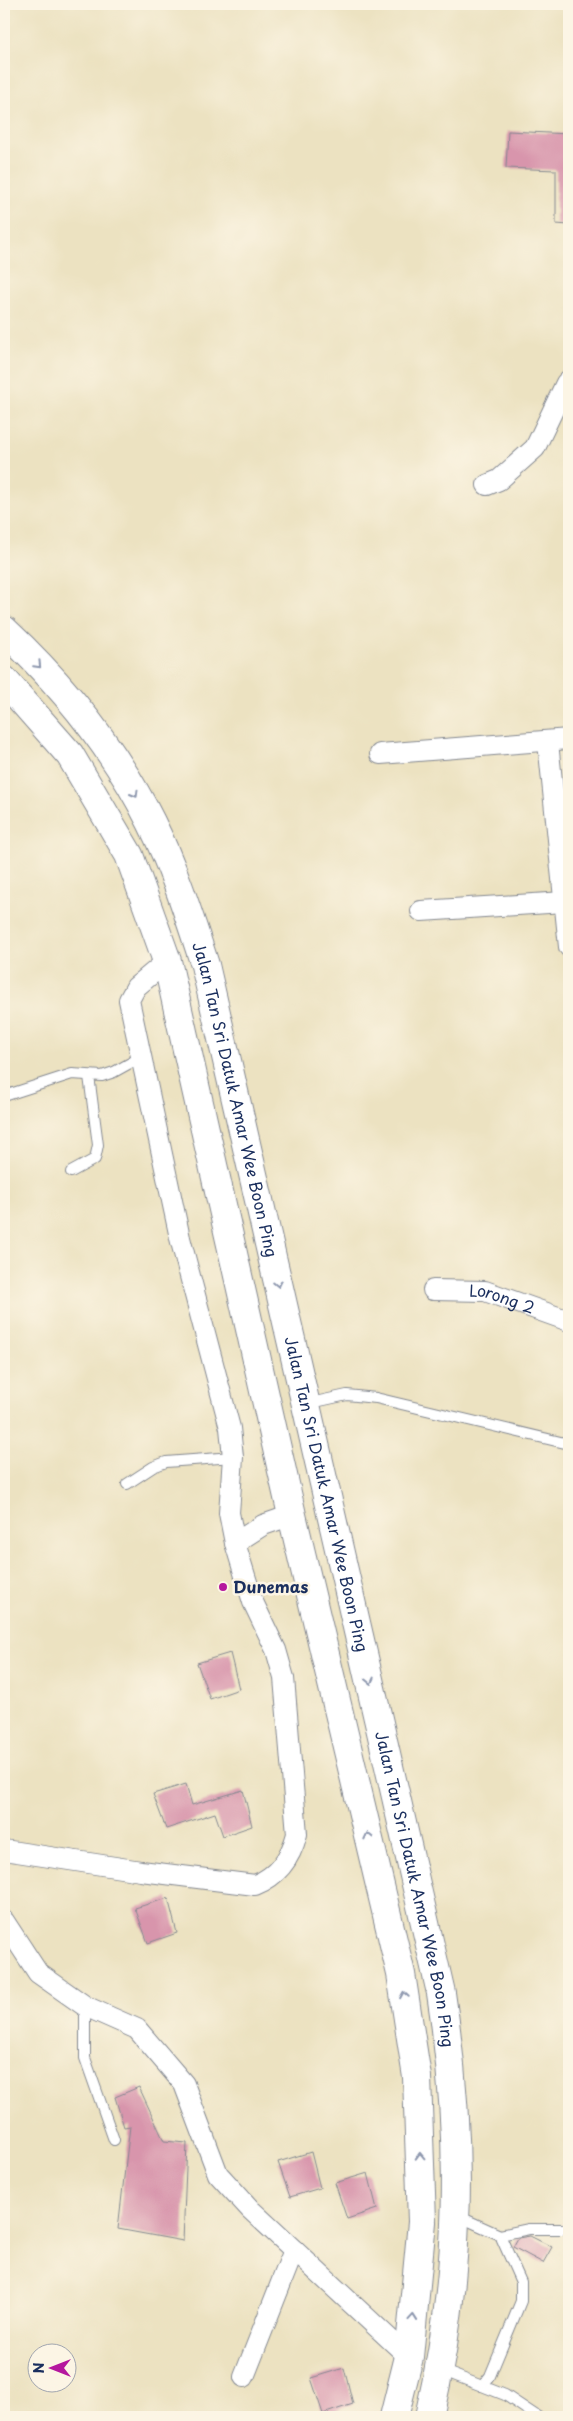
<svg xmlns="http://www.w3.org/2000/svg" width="573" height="2421" font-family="'Playpen Sans',sans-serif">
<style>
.building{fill:#d895ac}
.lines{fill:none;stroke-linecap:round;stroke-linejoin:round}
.lane-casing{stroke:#848890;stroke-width:12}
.street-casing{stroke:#848890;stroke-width:22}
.secondary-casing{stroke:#848890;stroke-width:30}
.lane{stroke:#fff;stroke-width:10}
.street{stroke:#fff;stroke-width:20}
.secondary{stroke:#fff;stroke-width:28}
.oneway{stroke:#8d97ae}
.poi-dot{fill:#b5179e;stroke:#fcf5e5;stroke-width:2}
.labels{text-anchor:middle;stroke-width:5;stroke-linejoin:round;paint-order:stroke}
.street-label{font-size:16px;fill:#1b2f5e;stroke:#fcf5e5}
.poi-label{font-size:16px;font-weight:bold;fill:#1b2f5e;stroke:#fcf5e5;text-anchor:start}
</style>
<rect width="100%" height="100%" fill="#fcf5e5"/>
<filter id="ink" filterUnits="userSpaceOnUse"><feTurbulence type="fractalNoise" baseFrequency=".02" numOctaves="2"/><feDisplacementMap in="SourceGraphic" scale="10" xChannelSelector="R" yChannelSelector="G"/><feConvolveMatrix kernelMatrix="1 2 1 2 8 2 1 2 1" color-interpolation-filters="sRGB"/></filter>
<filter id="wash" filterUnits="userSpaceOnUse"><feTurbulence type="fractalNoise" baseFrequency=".0096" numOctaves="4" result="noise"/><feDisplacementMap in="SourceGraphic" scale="20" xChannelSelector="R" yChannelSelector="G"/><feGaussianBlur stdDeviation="1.12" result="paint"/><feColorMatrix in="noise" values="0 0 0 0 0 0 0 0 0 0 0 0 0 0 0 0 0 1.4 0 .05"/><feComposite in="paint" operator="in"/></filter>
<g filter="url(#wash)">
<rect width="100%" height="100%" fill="#ece2c1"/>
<g id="blocks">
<g class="building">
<path d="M508 131 569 134V225L556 224V170L506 168Z"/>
<path d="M230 1653 239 1689 210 1699 197 1663Z"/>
<path d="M186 1784 192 1805 243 1790 252 1826 223 1836 215 1813 166 1829 153 1794Z"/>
<path d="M168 1898 177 1933 148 1943 135 1908Z"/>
<path d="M139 2087 164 2141 187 2143 183 2241 118 2229 130 2126 124 2127 115 2097Z"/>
<path d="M311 2152 320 2188 290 2197 278 2162Z"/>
<path d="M368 2173 377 2209 347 2219 335 2183Z"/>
<path d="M530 2236 552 2247 543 2263 513 2247 518 2238Z"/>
<path d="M344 2368 353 2404 323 2414 311 2378Z"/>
</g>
</g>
</g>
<g filter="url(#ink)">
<use href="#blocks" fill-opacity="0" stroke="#848890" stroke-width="1"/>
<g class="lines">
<g class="lane-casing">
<g id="lane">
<path d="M4 1096 72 1074 102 1076 114 1072 141 1057"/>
<path d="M71 1172 95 1159 98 1145 89 1076"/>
<path d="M306 1404 347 1395 376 1398 569 1444"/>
<path d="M127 1484 153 1467 166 1462 233 1457"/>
<path d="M85 2006V2058L114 2140"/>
<path d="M500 2235 529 2229H569"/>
<path d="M441 2370 482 2386 490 2376 521 2301V2282L500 2235 458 2216"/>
<path d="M482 2386 505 2395 538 2417"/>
</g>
</g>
<g class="street-casing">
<g id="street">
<path d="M487 485 499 480 535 448 566 383 569 380"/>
<path d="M548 742 569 947"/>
<path d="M380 754 569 739"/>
<path d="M421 911 564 902"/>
<path id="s1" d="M433 1290 485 1291 569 1321"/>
<path d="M235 1543 263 1525 292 1515"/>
<path d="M4 1850 141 1871 255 1885C278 1876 291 1857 297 1834L284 1678 276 1650 253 1602 235 1543 229 1513 233 1457 230 1428 180 1238 129 1000 136 987 167 961"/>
<path d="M4 1921 38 1973 85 2006 137 2029 184 2084 218 2174 251 2210 409 2357"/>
<path d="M244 2377 294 2250"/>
</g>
</g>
<g class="secondary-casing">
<g id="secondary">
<path id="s2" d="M4 630C63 685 115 750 151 822 174 868 189 916 205 965L441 1993C463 2139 462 2273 429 2417"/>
<path d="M4 680 70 755 129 855 167 961 292 1515 401 1974 417 2077 422 2222 409 2357 394 2417"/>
</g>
</g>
<use href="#lane" class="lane"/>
<use href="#street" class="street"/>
<use href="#secondary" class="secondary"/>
</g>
<defs><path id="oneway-chevron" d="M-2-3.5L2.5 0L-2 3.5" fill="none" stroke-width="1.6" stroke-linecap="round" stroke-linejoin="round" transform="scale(1.25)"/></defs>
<g class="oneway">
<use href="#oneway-chevron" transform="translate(38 665) rotate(46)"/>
<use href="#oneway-chevron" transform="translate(135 794) rotate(60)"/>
<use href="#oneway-chevron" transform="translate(278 1284) rotate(77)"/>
<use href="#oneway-chevron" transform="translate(370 1681) rotate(77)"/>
<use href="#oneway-chevron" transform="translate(368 1836) rotate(-103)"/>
<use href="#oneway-chevron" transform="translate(404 1995) rotate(-99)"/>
<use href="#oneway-chevron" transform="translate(420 2156) rotate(-92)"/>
<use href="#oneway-chevron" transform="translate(413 2318) rotate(-85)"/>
</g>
</g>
<circle class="poi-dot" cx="223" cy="1587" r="5"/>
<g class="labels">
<g class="street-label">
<text dy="6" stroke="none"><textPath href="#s2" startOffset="534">Jalan Tan Sri Datuk Amar Wee Boon Ping</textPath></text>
<text dy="6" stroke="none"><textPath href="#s1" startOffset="70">Lorong 2</textPath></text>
<text dy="6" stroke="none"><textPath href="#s2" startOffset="939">Jalan Tan Sri Datuk Amar Wee Boon Ping</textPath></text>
<text dy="6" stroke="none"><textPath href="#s2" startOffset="1344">Jalan Tan Sri Datuk Amar Wee Boon Ping</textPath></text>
</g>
<g class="poi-label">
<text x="233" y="1593">Dunemas</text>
</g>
</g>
<rect width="573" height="2421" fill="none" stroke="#fcf5e5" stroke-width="20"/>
<g transform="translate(52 2368) rotate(270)"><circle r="24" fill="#fcf5e5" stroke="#a2a6af"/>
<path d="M0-4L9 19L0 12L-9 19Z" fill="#b5179e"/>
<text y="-8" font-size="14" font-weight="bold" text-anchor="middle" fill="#1b2f5e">N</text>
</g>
</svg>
